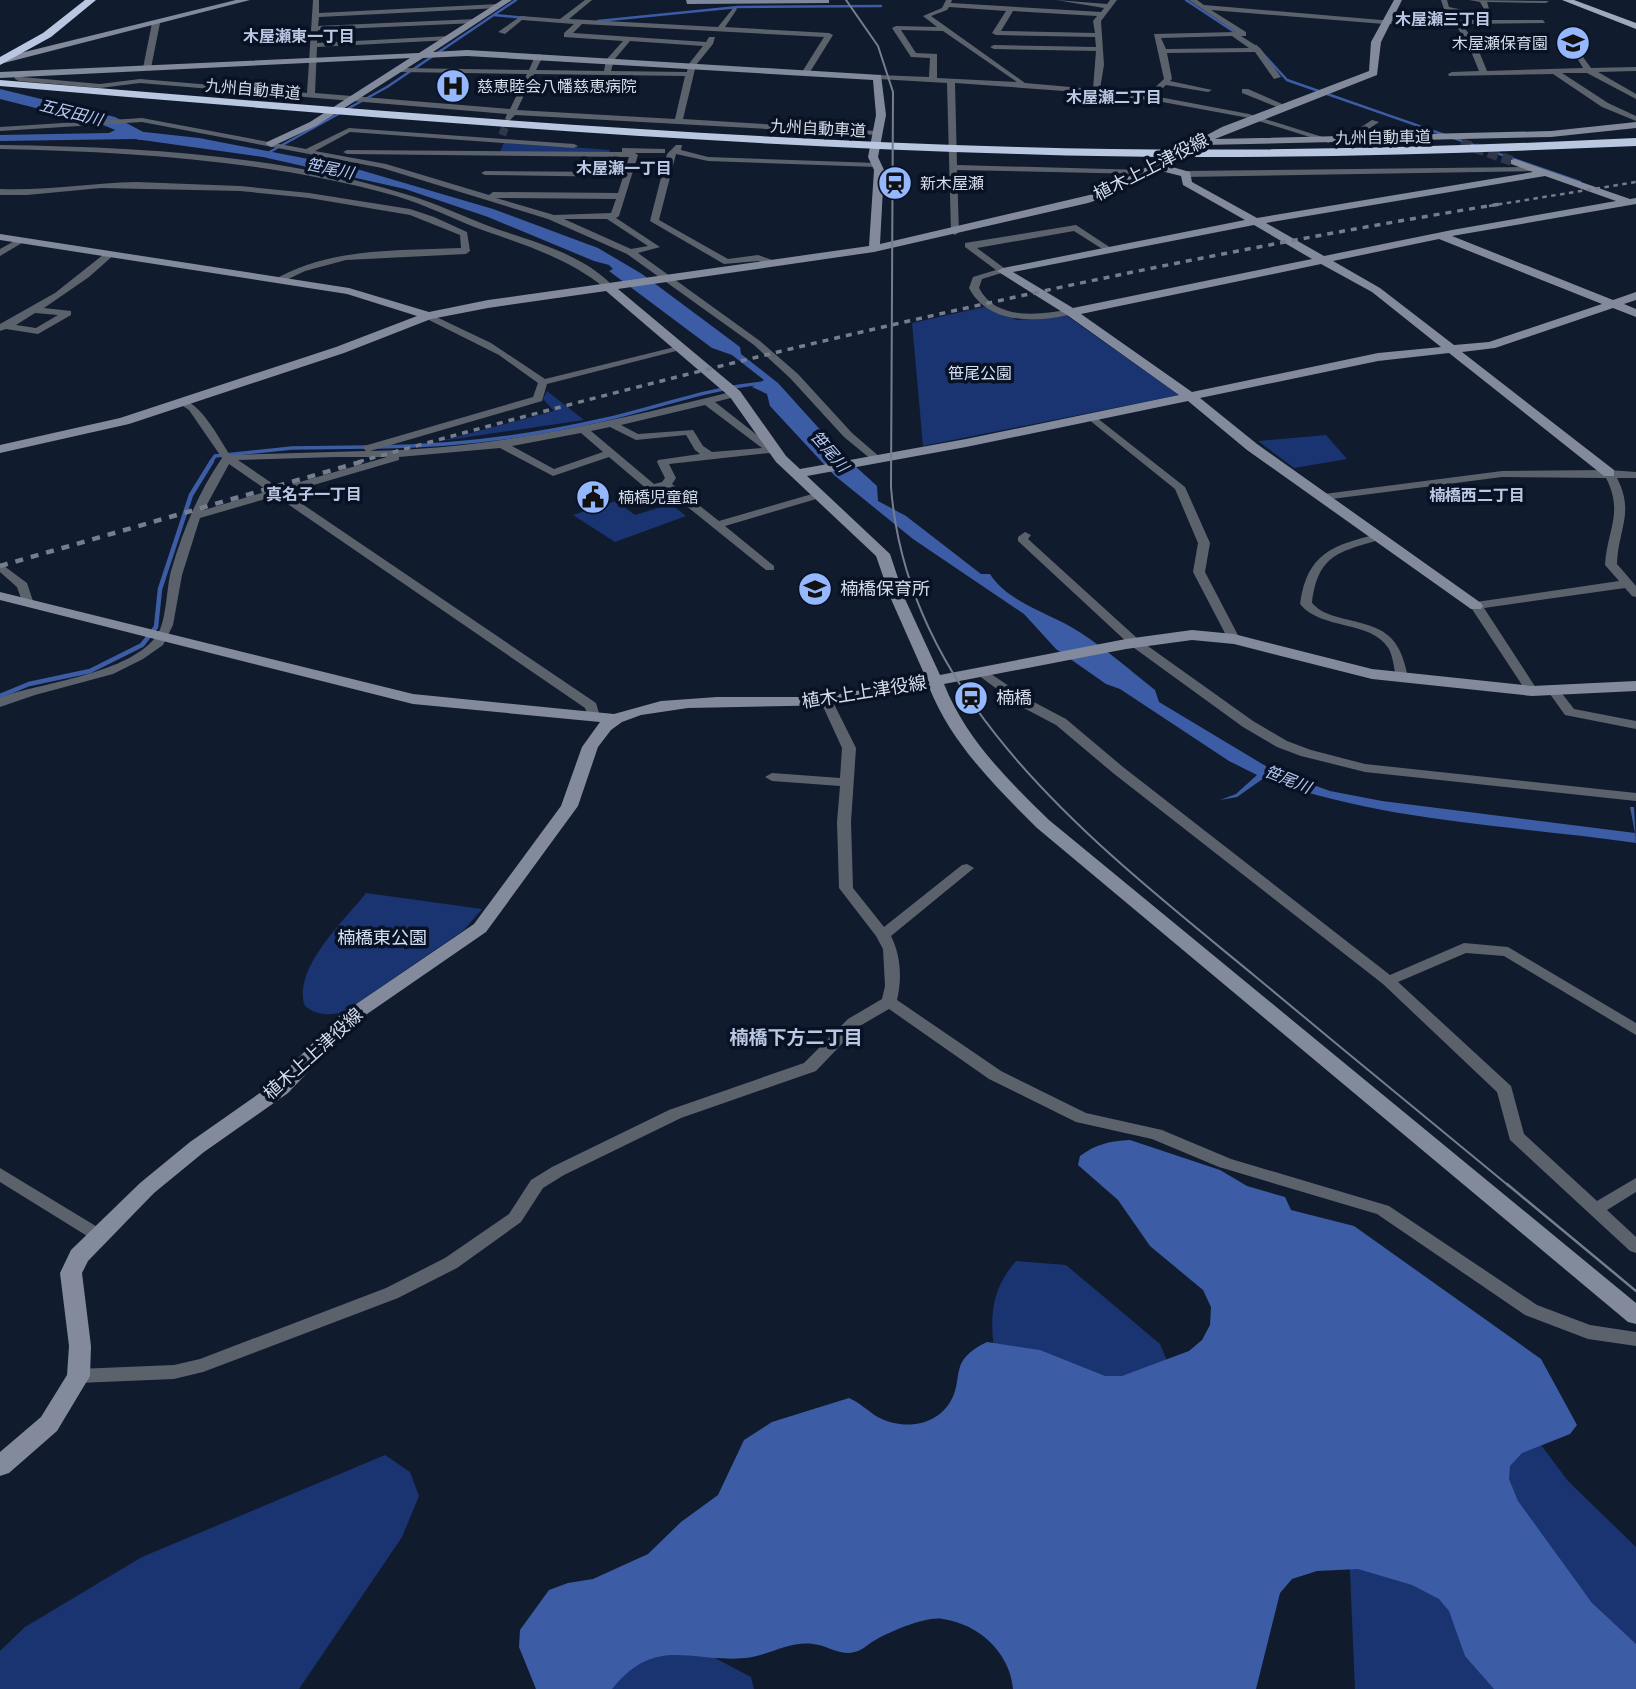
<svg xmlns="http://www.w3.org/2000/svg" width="1636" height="1689" font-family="'Archivo Narrow','Noto Sans JP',sans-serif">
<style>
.green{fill:#193470}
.water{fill:#3c5da5}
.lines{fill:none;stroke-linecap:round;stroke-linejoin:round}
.stream-far2{stroke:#3c5da5;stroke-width:2.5}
.stream-far1{stroke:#3c5da5;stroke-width:3.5}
.stream{stroke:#3c5da5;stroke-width:4.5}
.river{fill:#3c5da5;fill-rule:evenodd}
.street-tunnel{stroke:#2f384a;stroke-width:8;stroke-dasharray:8 3.5;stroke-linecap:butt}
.secondary-tunnel{stroke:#2f384a;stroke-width:10;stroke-dasharray:10 4.5;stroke-linecap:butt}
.street{fill:#5c626c;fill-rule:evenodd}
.secondary{fill:#828a9b;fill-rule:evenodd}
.primary{fill:#9faabf;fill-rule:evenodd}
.highway{fill:#b9c7e1;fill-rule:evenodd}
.tram-far1{stroke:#767e8e;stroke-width:2}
.tram{stroke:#767e8e;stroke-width:2.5}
.rail-far2{stroke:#767e8e;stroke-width:2.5;stroke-dasharray:4.5 4.5;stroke-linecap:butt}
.rail-far1{stroke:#767e8e;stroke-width:3.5;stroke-dasharray:6 6;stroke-linecap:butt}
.rail{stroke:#767e8e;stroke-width:4.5;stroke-dasharray:8 8;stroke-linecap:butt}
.wall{fill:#7d889d}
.labels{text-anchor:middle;stroke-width:7;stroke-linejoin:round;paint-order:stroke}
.far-neighbourhood-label{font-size:16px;font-weight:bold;fill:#bbc8e3;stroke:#091224}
.far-poi-label{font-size:16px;fill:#d6ddea;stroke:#091224;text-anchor:start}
.far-street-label{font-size:16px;fill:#d6ddea;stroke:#091224}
.far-water-label{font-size:16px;font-style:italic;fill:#b6caf2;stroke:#091224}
.far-park-label{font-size:16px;fill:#d5e0f4;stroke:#091224}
.street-label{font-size:18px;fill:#d6ddea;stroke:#091224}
.poi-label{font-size:18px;fill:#d6ddea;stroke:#091224;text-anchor:start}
.park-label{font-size:18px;fill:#d5e0f4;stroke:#091224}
.neighbourhood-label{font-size:19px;font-weight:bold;fill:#bbc8e3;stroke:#091224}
</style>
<rect width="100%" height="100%" fill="#111b2e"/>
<g class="green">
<path d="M504 142 610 150 608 154 500 152Z"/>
<path d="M984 307 1017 320 1067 316 1179 395 923 446 912 323Z"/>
<path d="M547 391 584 420 441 441 554 411 543 399Z"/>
<path d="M1326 435 1347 459 1294 468 1258 441Z"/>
<path d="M616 501 635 515 671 504 686 516 615 542 573 515Z"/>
<path d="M366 893 482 909 464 930 346 1011C331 1016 317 1016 305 1006 292 969 344 921 366 893Z"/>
<path d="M1016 1261 1066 1265 1160 1344 1174 1378 1176 1400 994 1350C990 1315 991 1290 1016 1261Z"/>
<path d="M1493 1381 1568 1481 1636 1547V1689H1355L1349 1549Z"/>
<path d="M385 1455 410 1472 419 1496 402 1537 299 1689H0V1651L25 1627 142 1557Z"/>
<path d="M686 1647 715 1658 751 1677 754 1689H576L597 1673Z"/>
</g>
<g class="water">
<path d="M117 129 199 138 350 167 493 209 598 248 642 274 740 347 741 354 778 383 843 455 877 486 878 501 906 516 981 574H990C1009 604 1053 614 1081 633 1107 650 1131 671 1155 690L1159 702 1274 771 1330 791 1382 801 1635 833 1630 807H1634L1636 843C1512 825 1382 822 1264 778L1237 797 1220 800 1236 794 1257 775 1229 761 1120 689 1106 684 1056 649 1024 614 913 539 834 475 770 406 767 394 752 387 764 380 732 355 712 348 609 271 613 269 609 265 594 261 488 217 405 189 263 157 135 139 0 141V135L109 133Z"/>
<path d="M1130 1140 1220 1170 1247 1186 1285 1197 1291 1210 1354 1226 1541 1359 1577 1425 1570 1434 1522 1453 1510 1466 1509 1479 1518 1501 1592 1603 1636 1644V1689H1494L1465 1656 1449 1611 1439 1599 1412 1585 1358 1569 1317 1571 1292 1579 1280 1593 1256 1689H1013C1010 1652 978 1624 943 1619 926 1616 892 1631 877 1639 866 1645 862 1652 849 1653 836 1653 825 1645 813 1644 789 1641 768 1656 745 1658 689 1663 656 1635 612 1689H536L519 1647 520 1630 549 1590 568 1583 593 1579 648 1554 681 1522 718 1495 744 1440 772 1422 849 1398C860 1403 867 1410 876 1416 904 1432 942 1426 954 1394 958 1384 957 1371 962 1362 967 1353 978 1346 987 1342L1040 1350 1105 1376H1122L1189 1351 1202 1340 1210 1325 1211 1307 1203 1290 1150 1246 1118 1200 1078 1165 1080 1156C1096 1144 1110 1141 1130 1140Z"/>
</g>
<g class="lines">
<g class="stream-far2">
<path d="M1186 0 1239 35"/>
<path d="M494 15 526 18"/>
<path d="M598 21 738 7 881 6"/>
<path d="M1256 46 1287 80 1580 182"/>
<path d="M266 154 387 87 516 0"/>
</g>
<g class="stream-far1">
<path d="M378 447C453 446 528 437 602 420 656 408 708 388 764 383"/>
<path d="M211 462 215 456 292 448 368 447"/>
</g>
<path class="stream" d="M0 696 29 684 90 671 142 645 156 627 160 589 191 495 212 461"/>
<path class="river" d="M0 89 115 117 149 135 140 140 103 125 0 99Z"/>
<path class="street-tunnel" d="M502 135 508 121"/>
<path class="secondary-tunnel" d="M1461 143 1515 162"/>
<g class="street">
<path d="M313 0H319V13L499 4 502 6 499 8 319 17 318 26 476 19 480 21 476 23 318 30 317 43 450 36 454 38 450 40 317 47 315 93 510 109 527 74 401 72 397 70 401 68 529 70 535 56 539 54 543 56 536 70 604 71 606 60 623 41 564 37V33L574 24 522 20 505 34 498 32 521 16 560 19 585 0H592L569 19 718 27 734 7 737 9 725 27 829 33 833 35 810 72 806 74 802 72 824 37 582 24 573 33 706 42 709 37H715L713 44 696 65 683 119 877 131 881 133 877 135 515 115 509 121 505 119 507 114 140 83 100 88 19 81 15 79 14 75 18 73 22 77 100 84 140 79 307 93ZM630 41 703 46 688 65 687 72 611 71 614 60ZM534 74 685 76 675 119 517 110Z"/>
<path d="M946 0H952L951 3 1101 12 1104 8 1056 0 1107 4 1110 0H1117L1101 21 1104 65 1100 89 1147 95 1164 79 1154 34 1236 32 1189 0H1197L1204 5 1381 20H1543L1545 23 1462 24 1476 44 1487 71 1583 68 1571 48 1575 46 1591 68 1636 67V71L1598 72 1636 94V99L1587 73H1562L1608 103 1636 116V121L1602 107 1553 74 1449 76 1448 74 1452 72 1479 71 1468 44 1455 24H1384L1211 10 1246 32V36H1241L1260 48 1281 77 1274 79 1255 52 1167 53 1172 79 1170 81 1212 90 1208 92 1166 85 1154 96 1249 114 1329 139V143L1249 118 1157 101 1064 91 955 83 957 165 1144 170 1148 172 1144 174 957 170 959 232 955 235 951 232 947 83 878 79 874 77 878 75 929 77 930 58 911 57 892 28 896 26 937 27 923 16 942 8ZM949 7 1006 11 992 33 996 35 1095 37 1096 47 994 45 990 47 994 49 1096 51 1093 89 1025 83 931 16 947 10ZM1013 11 1097 16 1093 21 1095 33 1001 31ZM901 30 943 31 1017 82 937 78V54L916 53ZM1232 36 1249 48 1166 49 1161 38Z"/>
<path d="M1441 0H1447L1449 7C1460 10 1472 11 1484 9L1480 2 1469 0 1549 1 1546 3 1487 2 1490 12 1467 14 1444 9Z"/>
<path d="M156 21 160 23 151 68 147 70 143 68 152 23Z"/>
<path d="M1242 89H1248L1289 107 1282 109 1242 93Z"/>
<path d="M142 118 306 149 349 128 574 144 578 146 574 148 350 132 315 151 386 164 489 195 493 192 618 193 623 177 485 175 481 173 485 171 624 172 629 157 347 154 343 152 347 150 626 152H622V148L665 149V153H635L638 155 619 216 616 218 660 247 638 253 760 341 798 374 852 433 881 458 880 460H872L844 437 790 378 754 345 627 254 548 219 382 168 142 122 0 131V127ZM496 198 616 199 611 213 554 215ZM564 219H607L648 246 631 249Z"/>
<path d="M1372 120 1379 122 1350 142H1344V138Z"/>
<path d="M0 145C136 147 274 154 405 194 436 203 464 217 494 228 535 242 582 254 613 286L605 288C569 259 528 246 485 231 455 220 427 205 396 196 267 160 133 152 0 149Z"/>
<path d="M676 145H682L681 150 708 157 877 163 881 165 877 167 708 161 676 154 659 220 728 259 758 255 781 263 776 266 758 261 724 264 650 221 667 154Z"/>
<path d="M1532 167 1536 169 1535 171 1186 177 1182 174 1186 171Z"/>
<path d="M136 182 240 186 309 193 410 209 434 217 467 232 470 251 466 254 346 260 305 271 282 282 279 281V277C336 247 399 251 461 248L460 235 410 215 309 198 240 191 101 188 27 195H0V189C45 191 91 183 136 182Z"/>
<path d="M1076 225 1114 250 1107 252 1074 231 977 248 1008 271 982 279 979 288C996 321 1040 315 1071 309L1074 310V314C1038 322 989 326 969 288L973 277 996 270 965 247V243Z"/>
<path d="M20 238 27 240 0 256V249Z"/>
<path d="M108 251 116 253 89 277 44 308 71 311V315L38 334 6 329 0 331V324L55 293ZM35 313 58 315 36 328 16 325Z"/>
<path d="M428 313 491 343 545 379 683 345 688 348 547 384 542 401 370 451C495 449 614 421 735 391L739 392V396L715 402 780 453 775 456 769 453 669 464 676 478 672 484 719 521 819 492 825 495 823 497 725 526 774 566V570H766L664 488 648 490 609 457 553 476 500 448 399 457V460L286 493 596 703 600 716 599 719H589L585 708 276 496 200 518 182 575 173 625 163 645 143 659 113 674 35 695 0 707V698L10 694C51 682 127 672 155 638 167 624 166 589 171 571 183 530 198 493 222 458L189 410 180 404V400C199 399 220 440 230 455L366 451 363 448 364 446 533 397 538 383 499 355 425 318V314ZM705 405 762 448 712 452 703 446 693 430 638 434 621 425ZM610 427 636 440 686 435 695 450 700 454 658 460 657 462 665 478 662 482 654 484 591 431ZM581 433 603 452 554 469 512 446ZM337 457H387L279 488 238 460ZM229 464 268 491 204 510Z"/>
<path d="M1092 414 1185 487 1210 543 1205 572 1240 639 1238 642 1234 643 1228 639 1193 572 1198 543 1175 489 1088 419V415Z"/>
<path d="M1609 470 1636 472V478H1617C1635 513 1618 529 1617 564L1636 586V597L1632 596 1625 588 1484 608 1538 691 1532 695 1528 694 1470 606 1476 602 1619 581 1605 565C1607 530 1624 513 1606 478L1502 477 1324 500 1318 497 1324 494 1502 471Z"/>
<path d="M1025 532 1031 535 1028 539 1138 639 1253 721 1287 741 1311 750 1365 764 1636 793V801L1365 772 1301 756 1277 747 1243 727 1130 645 1018 541V537Z"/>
<path d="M1378 534 1382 535V539C1339 552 1318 554 1312 603 1320 612 1330 615 1341 618 1383 628 1399 632 1408 677L1402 681 1396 677C1394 668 1393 657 1389 649 1370 619 1322 631 1300 604 1307 553 1333 545 1378 534Z"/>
<path d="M0 563 27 583 33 601 31 604H23L17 587 0 572Z"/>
<path d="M982 668 1030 700 1066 719 1123 767 1390 975 1464 943 1508 947 1636 1023V1035L1504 956 1466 953 1398 982 1511 1086 1524 1134 1597 1201 1636 1178V1192L1607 1210 1636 1237V1253L1630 1251 1510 1140 1497 1092 1383 984 1113 773 1056 725 1020 706 978 675 976 672Z"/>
<path d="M1553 686 1557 687 1574 709 1636 721V729L1565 715 1547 690Z"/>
<path d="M827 698 833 702 856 748 851 822 853 888 884 927 962 865 967 864 974 868 891 936C901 956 902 979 897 1000L1001 1071 1086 1113 1162 1130 1231 1159 1389 1206 1537 1305 1590 1325 1636 1332V1346L1588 1339 1525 1315 1377 1214 1219 1167 1152 1139 1076 1122 989 1079 889 1009 858 1027 816 1071 681 1118 564 1175 543 1188 521 1222 457 1268 398 1298 203 1372 174 1379 78 1383 71 1381 69 1376 71 1371 78 1369 174 1365 200 1359 386 1288 445 1258 509 1214 531 1180 552 1167 669 1110 804 1063 848 1019 882 999 885 986 883 949 876 936 839 888 837 822 840 786 772 781 765 777 772 773 840 778 842 748 821 702Z"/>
<path d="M0 1168 104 1231 107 1235 104 1239 98 1241 92 1239 0 1182Z"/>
</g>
<g class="secondary">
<path d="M236 0H250L0 64V58Z"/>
<path d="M502 0H512L433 52 467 50 881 75 886 115 878 157 884 170 880 244 1098 193 1222 127 1369 71 1371 42 1394 0H1402L1381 42 1377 75 1215 139 1551 131 1636 122V128L1551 137 1204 145 1165 165 1190 172 1192 182 1257 218 1533 172 1511 164V160L1515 159 1630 199 1636 198V204L1452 236 1613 300 1636 292V300L1624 304 1636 309V317L1613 308 1495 348 1462 352 1614 470V476H1604L1449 353 1378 361 1200 398 1257 444 1481 603 1483 606 1481 609H1471L1247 450 1188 401 966 447 807 476 890 554 905 599 940 675 1126 639 1192 630 1234 634 1372 669 1532 686 1636 681V691L1532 696 1372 679 1234 644 1192 640 1126 649 944 684C966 739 1007 779 1049 820L1636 1303V1324L1628 1322 1037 828C995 786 951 743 929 687L838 705 688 708 641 715 622 722 611 730 598 747 578 806 486 932 354 1023 288 1093 204 1152 154 1193 88 1261 82 1273 91 1346 90 1376 57 1431 9 1473 0 1476V1452L41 1417 67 1375 69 1346 60 1273 71 1250 140 1183 190 1142 274 1083 340 1015 474 924 561 806 582 747 600 722 413 704 0 600V592L413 694 614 714 661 701 717 697H824L926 678 891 599 876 556 776 462 730 397 606 291 488 308 431 319 344 353 129 424 0 453V445L120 418 336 347 417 316 347 294 0 240V234L349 288 429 312 488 300 869 246 874 170 868 157 876 115 873 80 467 56 423 58 316 126 271 147 266 144 267 142 310 122 410 58 0 78V72L419 53ZM1157 170 1181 176 1183 185 1245 220 1003 268 997 271 1067 315 1179 395 966 439 800 469 786 456 740 391 618 289 874 252 1088 203 1106 197ZM1545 176 1616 201 1452 230 1324 256 1266 223ZM1254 225 1312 259 1073 308 1013 272ZM1439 239 1602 304 1489 342 1454 345 1380 288 1333 261ZM1321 264 1372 292 1441 347 1378 353 1192 392 1081 314Z"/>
</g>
<path class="primary" d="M1562 0H1574L1636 23V29Z"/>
<g class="highway">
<path d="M85 0H96L51 37 0 65V57L43 33Z"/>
<path d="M0 80C339 108 678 137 1019 147 1225 153 1430 148 1636 138V146C1430 155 1225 161 1019 154 678 144 339 115 0 86Z"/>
</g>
<path class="tram-far1" d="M846 0 878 46 893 92 891 487C908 705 1100 848 1256 977 1340 1047 1424 1116 1509 1186"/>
<path class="tram" d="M1507 1184 1636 1291"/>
<path class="rail-far2" d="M1489 206 1636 182"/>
<path class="rail-far1" d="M358 462C733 357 1115 267 1500 204"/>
<path class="rail" d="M0 566 364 461"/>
</g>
<path class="wall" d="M686 0H829V3L687 4Z"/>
<defs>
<g id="school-disc" transform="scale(1.75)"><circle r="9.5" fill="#94b7fd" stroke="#091224"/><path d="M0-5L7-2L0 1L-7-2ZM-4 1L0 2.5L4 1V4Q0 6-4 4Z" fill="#111"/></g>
<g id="hospital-disc" transform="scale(1.75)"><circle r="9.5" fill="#94b7fd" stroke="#091224"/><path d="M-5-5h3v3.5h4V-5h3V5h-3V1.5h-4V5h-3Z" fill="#111"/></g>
<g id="station-disc" transform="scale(1.75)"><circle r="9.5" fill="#94b7fd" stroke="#091224"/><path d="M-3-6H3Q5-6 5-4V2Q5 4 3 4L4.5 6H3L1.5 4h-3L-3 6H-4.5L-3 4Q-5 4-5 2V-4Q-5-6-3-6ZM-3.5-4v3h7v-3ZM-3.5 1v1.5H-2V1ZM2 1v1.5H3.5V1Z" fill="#111"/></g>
<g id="civic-disc" transform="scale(1.75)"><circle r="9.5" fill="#94b7fd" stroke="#091224"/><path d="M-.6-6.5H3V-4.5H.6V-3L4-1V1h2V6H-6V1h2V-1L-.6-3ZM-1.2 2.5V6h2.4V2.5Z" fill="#111"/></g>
</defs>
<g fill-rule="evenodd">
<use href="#school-disc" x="1573" y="43"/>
<use href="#hospital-disc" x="453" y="86"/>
<use href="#station-disc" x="895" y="183"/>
<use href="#civic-disc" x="593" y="497"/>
<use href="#school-disc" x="815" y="589"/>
<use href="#station-disc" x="971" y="698"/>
</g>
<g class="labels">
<g class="far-neighbourhood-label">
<text x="1443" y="25">木屋瀬三丁目</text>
<text x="299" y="42">木屋瀬東一丁目</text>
<text x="1114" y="103">木屋瀬二丁目</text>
<text x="624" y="174">木屋瀬一丁目</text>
<text x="314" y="500">真名子一丁目</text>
<text x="1477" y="501">楠橋西二丁目</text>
</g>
<g class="far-poi-label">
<text x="1548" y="49" text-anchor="end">木屋瀬保育園</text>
<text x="477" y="92">慈恵睦会八幡慈恵病院</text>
<text x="920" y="189">新木屋瀬</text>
<text x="618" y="503">楠橋児童館</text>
</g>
<g class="far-street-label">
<text transform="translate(253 89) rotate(5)" y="6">九州自動車道</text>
<text transform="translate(818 128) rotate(3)" y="6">九州自動車道</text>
<text transform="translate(1383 137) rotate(-1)" y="6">九州自動車道</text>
</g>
<g class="far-water-label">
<text transform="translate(71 112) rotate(14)" y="6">五反田川</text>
<text transform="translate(330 168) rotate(12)" y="6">笹尾川</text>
<text transform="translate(830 451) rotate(49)" y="6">笹尾川</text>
<text transform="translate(1288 779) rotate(22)" y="6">笹尾川</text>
</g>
<g class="far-park-label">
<text x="980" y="379">笹尾公園</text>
</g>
<g class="street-label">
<text transform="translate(1151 167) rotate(-27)" y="6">植木上上津役線</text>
<text transform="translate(864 692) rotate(-9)" y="6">植木上上津役線</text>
<text transform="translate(313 1054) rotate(-42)" y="6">植木上上津役線</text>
</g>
<g class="poi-label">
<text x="840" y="595">楠橋保育所</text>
<text x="996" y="704">楠橋</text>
</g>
<g class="park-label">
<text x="382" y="944">楠橋東公園</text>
</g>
<g class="neighbourhood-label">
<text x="796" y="1044">楠橋下方二丁目</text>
</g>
</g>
</svg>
